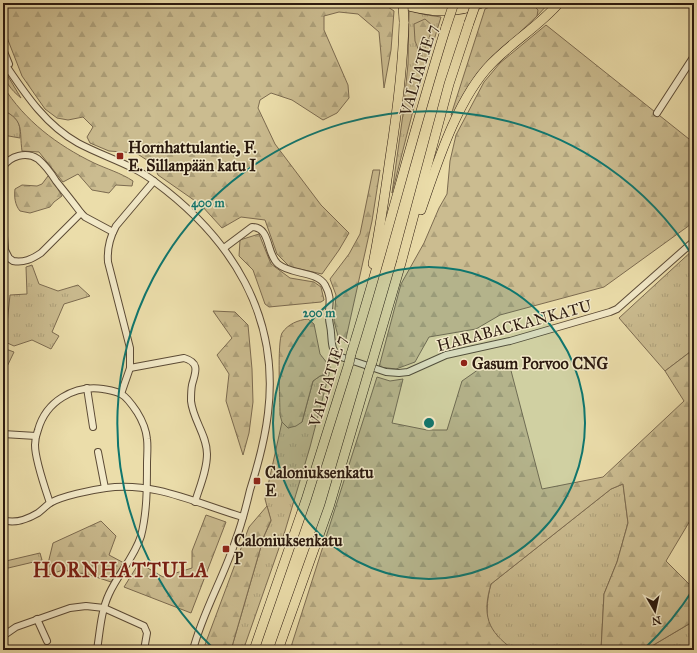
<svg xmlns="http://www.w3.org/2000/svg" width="697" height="653" font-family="'IM FELL Great Primer',serif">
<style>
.grass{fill:url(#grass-tufts);stroke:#7c6b50}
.forest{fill:url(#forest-firs);stroke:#7c6b50}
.pitch{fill:#cbbc90;stroke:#7c6b50}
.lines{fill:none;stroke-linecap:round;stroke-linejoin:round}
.minor-casing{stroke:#5c4b36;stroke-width:8}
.highway-casing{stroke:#2c1a0f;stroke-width:10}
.minor{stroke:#f2e9c8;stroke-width:6}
.highway{stroke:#ebddaa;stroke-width:9}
.highway-bridge-casing{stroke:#2c1a0f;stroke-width:10;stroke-linecap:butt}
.highway-bridge{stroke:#ebddaa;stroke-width:9}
.ring{fill:none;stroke:#0f766e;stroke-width:2}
.poi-dot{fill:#8f2418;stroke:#f2e9c8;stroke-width:1.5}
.labels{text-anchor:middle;stroke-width:3;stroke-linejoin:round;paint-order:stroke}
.street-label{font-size:16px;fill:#2c1a0f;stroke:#f2e9c8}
.poi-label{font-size:16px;font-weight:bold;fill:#2c1a0f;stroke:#f2e9c8;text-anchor:start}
.district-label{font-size:20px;font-weight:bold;letter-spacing:1px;fill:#7a1f14;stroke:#f2e9c8}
.centre{fill:#0f766e;stroke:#f2e9c8;stroke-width:2}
.ring-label{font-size:12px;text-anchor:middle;font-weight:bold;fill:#0f766e;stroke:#f2e9c8;stroke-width:3;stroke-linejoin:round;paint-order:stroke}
</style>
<defs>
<pattern id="grass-tufts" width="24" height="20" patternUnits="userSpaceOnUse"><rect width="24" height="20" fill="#cbbc90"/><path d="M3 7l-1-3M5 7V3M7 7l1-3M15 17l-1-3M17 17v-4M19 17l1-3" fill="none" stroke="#aea17b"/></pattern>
<pattern id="forest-firs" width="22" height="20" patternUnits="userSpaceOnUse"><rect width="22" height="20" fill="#cbbc90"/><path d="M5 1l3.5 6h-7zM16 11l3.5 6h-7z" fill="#aea17b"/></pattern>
</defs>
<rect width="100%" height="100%" fill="#ebddaa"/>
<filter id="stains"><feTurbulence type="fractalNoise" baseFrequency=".005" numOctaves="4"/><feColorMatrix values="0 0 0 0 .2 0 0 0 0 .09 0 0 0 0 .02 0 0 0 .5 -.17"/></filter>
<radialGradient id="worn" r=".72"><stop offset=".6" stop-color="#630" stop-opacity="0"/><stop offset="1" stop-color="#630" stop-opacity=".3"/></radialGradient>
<g class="grass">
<path d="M525 3H549L537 16Z"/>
<path d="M409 11 427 15 441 17 416 99 392 193 403 114 408 64Z"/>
<path d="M3 68 21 98C11 90 3 80 3 68Z"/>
<path d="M3 110C17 117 21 122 20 138L3 135Z"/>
<path d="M694 249V349L665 371 619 318Z"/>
<path d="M32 265 39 284 58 291 78 285 90 296 64 304 52 332 59 336 51 349 32 340 14 346 3 341V325L7 324 10 295 27 294 26 267Z"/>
<path d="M329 374 310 447 285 531 245 645 243 650H231L264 536 271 521 265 499 282 422 288 428 302 422 313 381 320 376Z"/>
<path d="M623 484 628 523 617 562 604 594 601 650H511C503 643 492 634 489 624 485 612 488 595 491 584L611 489Z"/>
<path d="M40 553 42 560 4 569 3 580V557L6 561Z"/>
<path d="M694 621V650H645Z"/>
</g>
<g class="forest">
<path d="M3 3H382L394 11 391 50 384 88 379 32 358 14 339 12 324 16V30L348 85 349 98 337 113 323 120 292 100 271 93 260 100 258 108 275 144 321 205 349 233 339 250 322 274 290 267 277 254 265 220 241 217 222 228 201 205 158 175 153 164 136 153 109 151 90 143 87 137 93 127 83 117 68 120 57 118 45 109 22 76 6 35Z"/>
<path d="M498 3H525L529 7 534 6 538 10 537 16 493 58 453 116 451 115 485 9Z"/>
<path d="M425 19 433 26 427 44 421 56 415 41 414 24Z"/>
<path d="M546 25 694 143V222L604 287 500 315 476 329 429 337 415 362 396 369 379 367 401 284 424 243 439 208 447 194 450 161 456 135 484 82 500 63Z"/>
<path d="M3 86C25 121 57 145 94 163 107 169 121 173 133 181L132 186 116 185 109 193 92 190 78 174 63 182 39 152 22 151C19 130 25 121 3 110Z"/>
<path d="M373 170H380L372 221 345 343 338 336 334 321 336 295 330 279 349 254 360 234Z"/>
<path d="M48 176H50L62 196 54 202 50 207 30 213 20 211C15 205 14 197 15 189L22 185 37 186 42 184Z"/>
<path d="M259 234 271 264 290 278 314 282 321 287 324 300 321 302 269 307 265 304 253 270 239 256 240 240Z"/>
<path d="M213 311 235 312 248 325 252 369 253 402 249 433 243 455 226 401 229 374 217 355 232 338Z"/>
<path d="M308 319 314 324 320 354 331 368 329 374 320 376 313 381 302 422 296 426 288 428 282 422 280 415C280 400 277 343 282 333 288 324 298 320 308 319Z"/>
<path d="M694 349V514L666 561 694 589V621L645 650H601L604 594 617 562 628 523 623 484 611 489 491 584C482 615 487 631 514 650H290L377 377 390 381 403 379 392 423 427 430H447L462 381 492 360 509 363 542 489 603 477 684 401 665 371Z"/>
<path d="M267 506 271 520 264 536 231 650H203L249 527Z"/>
<path d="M206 515 226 522 191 613 124 587 139 563 163 577 192 568V551Z"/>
<path d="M101 521 116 536 109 555 124 563 111 582 90 575 63 570 45 576 53 543Z"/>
</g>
<path class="pitch" d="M3 348 14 352 3 375Z"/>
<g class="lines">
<g class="minor-casing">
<g id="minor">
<path d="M3 49 9 64"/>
<path d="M3 61C24 92 44 124 78 143 104 157 132 164 155 182 231 238 280 315 268 413 265 439 258 465 250 490 246 507 242 523 236 539 224 577 203 611 193 650"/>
<path d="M657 113 694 56"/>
<path d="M3 167C10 156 26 151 38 159 45 165 51 173 56 181 64 191 73 202 81 213L85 217 113 232"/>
<path d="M3 222 5 250 9 258 13 261C24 263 32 259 41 253L81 213"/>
<path d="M224 248 252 227C271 227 266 254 278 264 291 275 317 271 325 285 333 299 328 305 329 318 329 323 331 328 331 333 332 342 331 349 338 356L386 372 399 373 408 372 446 355 510 341 610 312 617 309 694 241"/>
<path d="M130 368 184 358C201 363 195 373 192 385 191 390 191 396 191 401 193 420 207 435 207 454 207 470 200 486 195 502"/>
<path d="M87 388 93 427"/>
<path d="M121 394 130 368V348L108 262C107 250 110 237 116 226L154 181"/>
<path d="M3 434 36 436"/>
<path d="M98 452 105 488"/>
<path d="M50 503C45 488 35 460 35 445 35 440 36 435 38 430 46 401 74 385 103 389 108 390 116 391 121 394 127 397 133 406 137 412 142 420 146 429 147 439 148 447 147 456 147 464 147 487 147 513 141 536 134 558 118 574 109 594 101 611 100 631 97 650"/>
<path d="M3 520C14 524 28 519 38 513 42 510 46 506 50 503 62 496 91 490 106 488 154 481 198 504 243 517"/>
<path d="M37 619 47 641"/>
<path d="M3 636 16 627 70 608 86 606 104 608 144 626 147 633 144 650"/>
</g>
</g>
<g class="highway-casing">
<g id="highway">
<path d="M399 3C426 12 455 15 482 3"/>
<path d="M421 210C437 164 457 99 491 64 512 42 539 26 559 3"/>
<path d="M373 264C380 229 385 194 390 158 397 113 403 68 404 22"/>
<path d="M351 354C385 246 412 135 446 27"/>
<path d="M372 362 401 263 449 84 469 23"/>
<path d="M254 650 306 500 349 363"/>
<path d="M278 650 329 507 369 371"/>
</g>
</g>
<use href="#minor" class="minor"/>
<use href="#highway" class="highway"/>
<g class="highway-bridge-casing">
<g id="highway-bridge">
<path d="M403 3 404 22"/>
<path d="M469 23 476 3"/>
<path d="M446 27 454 3"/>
<path d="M349 363 351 354"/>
<path d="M369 371 372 362"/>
</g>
</g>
<use href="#highway-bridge" class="highway-bridge"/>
</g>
<circle cx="429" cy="423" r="156" fill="#0f766e" fill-opacity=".12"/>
<g class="ring">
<circle cx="429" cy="423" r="156"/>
<path d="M694 588A312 312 0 0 1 644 649M214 649A312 312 0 1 1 694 258"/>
</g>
<g class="poi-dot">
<rect x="116" y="152" width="8" height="8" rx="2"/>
<circle cx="464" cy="363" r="4"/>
<rect x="253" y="477" width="8" height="8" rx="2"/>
<rect x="222" y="545" width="8" height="8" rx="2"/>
</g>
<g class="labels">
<g class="street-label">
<text transform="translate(418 70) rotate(-73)" y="6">VALTATIE 7</text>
<text transform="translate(514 325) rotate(-15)" y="6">HARABACKANKATU</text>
<text transform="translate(327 381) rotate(-73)" y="6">VALTATIE 7</text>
</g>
<g class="poi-label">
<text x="128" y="153">Hornhattulantie, F.<tspan x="128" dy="18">E. Sillanpään katu I</tspan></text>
<text x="472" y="369">Gasum Porvoo CNG</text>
<text x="265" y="478">Caloniuksenkatu<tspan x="265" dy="18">E</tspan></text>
<text x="234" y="546">Caloniuksenkatu<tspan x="234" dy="18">P</tspan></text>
</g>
<g class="district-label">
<text x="121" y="577">HORNHATTULA</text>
</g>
</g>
<circle cx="429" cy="423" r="6" class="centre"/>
<g class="ring-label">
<text x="208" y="207">400 m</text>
<text x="319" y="317">200 m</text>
</g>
<rect width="697" height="653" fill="none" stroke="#ebddaa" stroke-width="16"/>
<rect x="4" y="4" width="689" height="645" fill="none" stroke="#2c1a0f" stroke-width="2"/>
<rect x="8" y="8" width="681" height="637" fill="none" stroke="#2c1a0f"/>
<g transform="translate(655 611) rotate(171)" stroke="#f2e9c8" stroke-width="3" paint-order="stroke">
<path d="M0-3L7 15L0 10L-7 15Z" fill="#2c1a0f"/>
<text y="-6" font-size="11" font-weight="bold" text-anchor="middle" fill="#2c1a0f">N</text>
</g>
<rect width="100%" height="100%" filter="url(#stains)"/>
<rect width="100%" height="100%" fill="url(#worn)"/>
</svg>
